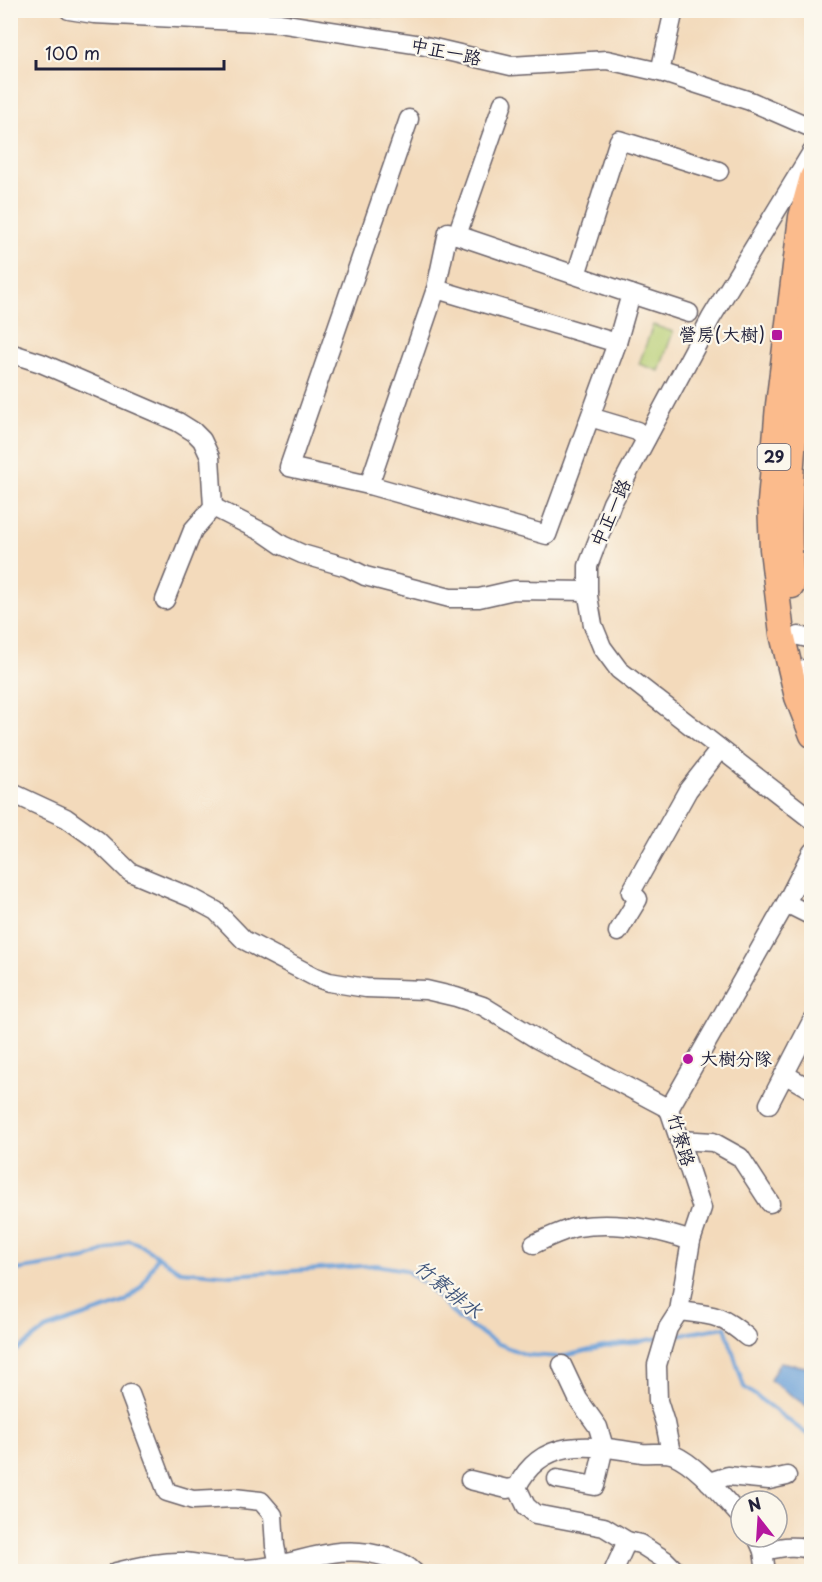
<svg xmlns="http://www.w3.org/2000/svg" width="822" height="1582" font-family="'Playpen Sans','LXGW WenKai TC',sans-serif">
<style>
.green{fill:#b6cd72;stroke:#6c7856;stroke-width:1.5}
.forest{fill:#90b064;stroke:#596950;stroke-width:1.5}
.water{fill:#6ba0d8;stroke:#46618a;stroke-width:1.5}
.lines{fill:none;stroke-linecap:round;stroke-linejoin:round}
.stream{stroke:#6ba0d8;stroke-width:4}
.minor-casing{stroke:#6b6268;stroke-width:21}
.major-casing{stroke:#6b6268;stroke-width:27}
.minor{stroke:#fff;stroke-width:18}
.major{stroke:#fbbb8c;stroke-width:24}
.poi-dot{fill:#b5179e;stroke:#fbf7ec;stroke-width:2}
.labels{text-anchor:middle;stroke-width:4.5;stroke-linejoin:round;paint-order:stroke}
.shield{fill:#fbf7ec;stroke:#636270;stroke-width:1.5}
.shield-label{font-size:16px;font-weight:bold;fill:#22223b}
.street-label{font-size:18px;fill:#22223b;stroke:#fbf7ec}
.poi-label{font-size:18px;fill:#22223b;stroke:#fbf7ec;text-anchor:end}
.water-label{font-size:20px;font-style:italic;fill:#3f547a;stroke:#fbf7ec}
</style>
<rect width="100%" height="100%" fill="#fbf7ec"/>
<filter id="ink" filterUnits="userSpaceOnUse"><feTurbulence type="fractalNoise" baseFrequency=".0167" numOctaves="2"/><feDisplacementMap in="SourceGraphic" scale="12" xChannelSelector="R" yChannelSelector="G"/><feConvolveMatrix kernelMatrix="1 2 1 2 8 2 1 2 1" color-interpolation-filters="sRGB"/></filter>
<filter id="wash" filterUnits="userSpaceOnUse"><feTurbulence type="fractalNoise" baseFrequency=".008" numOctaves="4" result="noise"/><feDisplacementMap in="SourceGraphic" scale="24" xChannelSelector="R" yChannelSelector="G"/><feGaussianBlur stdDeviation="1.35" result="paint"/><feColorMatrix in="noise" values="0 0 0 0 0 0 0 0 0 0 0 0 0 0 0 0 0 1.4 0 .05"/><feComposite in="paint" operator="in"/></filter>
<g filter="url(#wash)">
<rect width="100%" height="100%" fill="#f3dabb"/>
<path class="green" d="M653 325 673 332 659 371 639 364Z"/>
<path class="forest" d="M315 11 383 10V11L381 16Z"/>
<path class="water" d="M780 1362 811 1368V1409L770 1380Z"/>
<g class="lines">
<g class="stream">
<path d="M10 1271 86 1259 129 1240 141 1245 180 1271 232 1275 376 1265 405 1270 427 1286 459 1319 496 1343 527 1355 560 1357 603 1347 660 1338"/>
<path d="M671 1336 725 1327 744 1387 812 1438"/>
<path d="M10 1353 18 1350 46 1329 125 1302 142 1286 157 1257"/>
</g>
</g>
</g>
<g filter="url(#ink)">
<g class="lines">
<g class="minor-casing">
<g id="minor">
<path d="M69 10 94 14 279 23 421 45 511 66 607 60 660 72 750 101 812 128"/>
<path d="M660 72 674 10"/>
<path d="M812 152 711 318 612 503 588 566V596L593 625 602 647 619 670 812 820"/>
<path d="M457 235 503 103"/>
<path d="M576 275 619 140 719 171"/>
<path d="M436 289 448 232 457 235 631 294 617 343"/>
<path d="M631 294 689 313"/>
<path d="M10 353 41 363 178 422 194 432 202 440 210 457 213 507 193 530 165 600"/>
<path d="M590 417 547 535 369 485 436 289 617 343 590 417 637 431 646 439"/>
<path d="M369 485 289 467 409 119"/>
<path d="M213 507 266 534 282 545 302 554 347 567 365 576 450 598H479L514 590 588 591"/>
<path d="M799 636 812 639"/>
<path d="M804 669 812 670"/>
<path d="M10 792 66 818 97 840 130 872 192 898 216 911 244 940 315 977 329 982 366 988 426 990 456 997 483 1006 537 1039 669 1109"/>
<path d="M786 903 812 916"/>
<path d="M618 932 638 899 631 892 688 790 720 749"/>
<path d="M784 1074 812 1090"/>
<path d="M769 1104 812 1021"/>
<path d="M679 1140 713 1142 740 1157 770 1203"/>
<path d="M534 1244C547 1238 563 1230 577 1227 617 1221 654 1228 691 1241"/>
<path d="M679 1311C712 1315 721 1314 747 1337"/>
<path d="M130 1394 167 1492 193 1500 234 1498 261 1501 273 1515 275 1546 279 1565"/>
<path d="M671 1453 665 1423 658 1401 657 1365 668 1328 679 1311 691 1241 702 1208 669 1109 786 903 812 852"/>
<path d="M557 1479 595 1486 604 1447 598 1427 578 1399 562 1365"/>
<path d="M470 1480 507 1489 517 1487"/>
<path d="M709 1482 728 1476 769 1480 787 1476"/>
<path d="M757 1537 763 1551 766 1572"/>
<path d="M763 1551C778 1548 797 1543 812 1551"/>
<path d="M116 1572C138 1567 161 1561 184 1562 205 1564 227 1570 247 1569 299 1567 333 1540 386 1557 398 1561 405 1563 414 1572"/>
<path d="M613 1572 627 1541"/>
<path d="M677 1572 665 1560 640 1544 627 1541 604 1527 535 1514 526 1506 517 1487C543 1434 595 1446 642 1453 652 1454 666 1451 674 1455 699 1466 722 1497 741 1517"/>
</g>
</g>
<g class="major-casing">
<g id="major">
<path d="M812 177 801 217 778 405 770 502 772 549 782 634 797 697 812 735"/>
<path d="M792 586C783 484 801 382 812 281"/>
</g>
</g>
<use href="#minor" class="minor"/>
<use href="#major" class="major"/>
</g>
</g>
<g class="poi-dot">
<rect x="771" y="329" width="12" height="12" rx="3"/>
<circle cx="688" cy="1059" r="6"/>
</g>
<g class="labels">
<rect class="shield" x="757.5" y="444" width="33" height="26" rx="4.5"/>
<g class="shield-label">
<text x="774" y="463">29</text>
</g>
<g class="street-label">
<text transform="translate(446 52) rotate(12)" y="6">中正一路</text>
<text transform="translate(611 513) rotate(-66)" y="6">中正一路</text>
<text transform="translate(681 1140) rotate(74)" y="6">竹寮路</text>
</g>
<g class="poi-label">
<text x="765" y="341">營房(大樹)</text>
<text x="700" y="1065" text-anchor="start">大樹分隊</text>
</g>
<g class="water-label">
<text transform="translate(448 1289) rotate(39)" y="7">竹寮排水</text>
</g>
</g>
<rect width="822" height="1582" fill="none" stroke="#fbf7ec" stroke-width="36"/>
<g transform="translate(759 1519) rotate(343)"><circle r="28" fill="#fbf7ec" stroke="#a4a2a5" stroke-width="1.5"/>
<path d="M0-4.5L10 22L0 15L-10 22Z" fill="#b5179e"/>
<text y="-9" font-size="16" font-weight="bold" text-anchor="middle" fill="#22223b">N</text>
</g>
<path d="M36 60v9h188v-9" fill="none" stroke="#22223b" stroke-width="3"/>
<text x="45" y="60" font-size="18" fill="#22223b" stroke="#fbf7ec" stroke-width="4.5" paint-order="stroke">100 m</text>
</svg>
